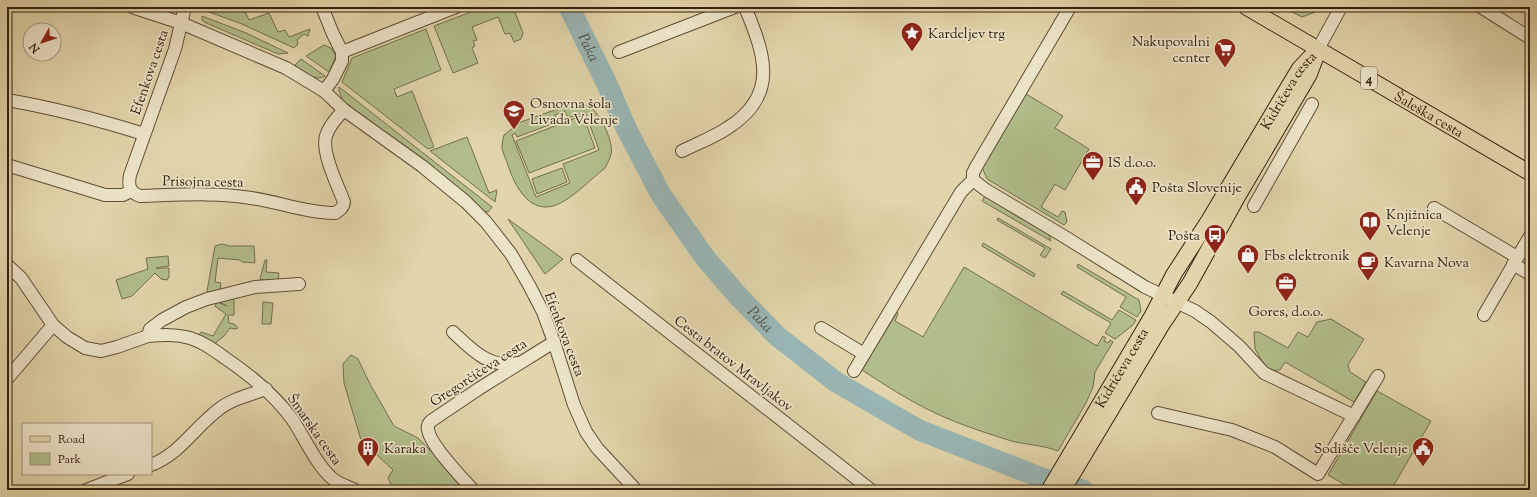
<svg xmlns="http://www.w3.org/2000/svg" width="1537" height="497" font-family="'Sorts Mill Goudy',serif">
<style>
.green{fill:#b1be8b;stroke:#726f4c;fill-rule:evenodd}
.lines{fill:none;stroke-linecap:round;stroke-linejoin:round}
.river{stroke:#99b6b5;stroke-width:21}
.minor-casing{stroke:#5e4d35;stroke-width:14}
.major-casing{stroke:#32200e;stroke-width:17}
.minor{stroke:#ece4c8;stroke-width:12}
.major{stroke:#e2d5ab;stroke-width:15}
.labels{text-anchor:middle;stroke-width:3.5;stroke-linejoin:round;paint-order:stroke}
.shield{fill:#ece4c8;stroke:#6a5b46;stroke-width:1}
.shield-label{font-size:13px;font-weight:bold;fill:#32200e}
.poi-label{font-size:14px;fill:#32200e;stroke:#ece4c8;text-anchor:start}
.street-label{font-size:14px;fill:#32200e;stroke:#ece4c8}
.water-label{font-size:15px;font-style:italic;fill:#514d40;stroke:#ece4c8}
</style>
<rect width="100%" height="100%" fill="#e2d5ab"/>
<filter id="stains"><feTurbulence type="fractalNoise" baseFrequency=".005" numOctaves="4"/><feColorMatrix values="0 0 0 0 .2 0 0 0 0 .09 0 0 0 0 .02 0 0 0 .5 -.17"/></filter>
<radialGradient id="worn" r=".72"><stop offset=".6" stop-color="#630" stop-opacity="0"/><stop offset="1" stop-color="#630" stop-opacity=".3"/></radialGradient>
<g class="green">
<path d="M200 7H243L249 20 269 13 278 32 285 30 289 37 310 29 308 36 304 34 297 40 298 44 294 48 242 24 201 9Z"/>
<path d="M484 7H513L523 33 521 39 514 42 510 33 505 34 498 17 472 27 477 40 473 41 475 46 472 48 478 63 453 73 434 26Z"/>
<path d="M1282 7H1320L1315 12 1302 17Z"/>
<path d="M202 16 246 33 288 53 278 54 204 22 202 20Z"/>
<path d="M426 29 441 70 394 89 397 97 412 91 434 147 428 149 342 82 352 58Z"/>
<path d="M324 45 331 48 336 56 329 72 306 56Z"/>
<path d="M301 59 325 76C316 82 305 72 297 67L295 65Z"/>
<path d="M339 87 492 207 488 212 483 211 341 100 342 98 339 91Z"/>
<path d="M1026 94 1063 116 1055 128 1089 149 1065 190 1055 184 1041 207 1058 217 1062 211 1065 212 1067 222 1064 225 987 179 982 167Z"/>
<path d="M574 103C580 104 587 105 592 109 601 115 614 143 611 154 610 159 607 164 605 168 591 179 569 202 553 206 527 213 513 182 507 162 505 158 503 152 502 148 502 144 503 139 504 135L521 122ZM565 111 568 118 585 112 599 150 563 164 570 183 536 197 512 135 515 133 517 137 557 122 555 115Z"/>
<path d="M583 115 595 148 529 173 516 141Z"/>
<path d="M467 137 489 193 497 190 495 202 430 151Z"/>
<path d="M562 168 567 182 537 194 532 179Z"/>
<path d="M985 196 1045 232 1049 235 1051 241 982 201Z"/>
<path d="M998 218 1051 249 1045 258 1040 255 1045 248 997 220Z"/>
<path d="M508 219 563 259 545 274Z"/>
<path d="M983 243 1035 274 1034 277 982 246Z"/>
<path d="M222 244 230 246H254L255 263 242 262 240 260 218 258 215 282 221 283 220 292 211 295 207 291 215 246Z"/>
<path d="M168 256 169 266 156 268H169V277L167 280 161 279 155 273 132 296 122 299 116 280 148 269 146 258Z"/>
<path d="M265 260H267L266 272 279 273 278 281 264 282V280L260 279Z"/>
<path d="M1078 264 1139 300 1141 311 1137 317 1120 307 1126 297 1077 267Z"/>
<path d="M964 267 1097 346 1103 336 1106 338 1104 341 1108 343 1110 340 1113 342 1095 372 1093 387 1086 403 1058 451C1040 444 1022 445 1005 439 980 431 956 423 933 412 908 400 885 385 862 370L897 312 898 314 895 321 923 337Z"/>
<path d="M1063 291 1112 320 1119 310 1136 320 1133 325 1115 339 1105 333 1111 323 1061 294Z"/>
<path d="M234 298V315H228L229 323 234 324 238 328 235 329 230 328 224 336 213 345 199 335 201 332 213 336 226 314 215 306 217 302 227 306 218 301Z"/>
<path d="M263 302 273 303 271 324H262Z"/>
<path d="M1331 319 1364 339 1348 365 1350 372 1366 382 1354 402 1285 362 1280 370 1268 371 1255 349 1254 332H1259L1288 348 1298 332 1308 337 1317 322Z"/>
<path d="M351 355 358 359 370 384 394 426 418 438 449 469 464 490H394L388 478 393 470 361 440 344 383 343 364Z"/>
<path d="M1377 391 1431 421 1391 490H1354L1328 475Z"/>
</g>
<g class="lines">
<path class="river" id="s1" d="M569 7 607 84 627 130 661 195 706 259 740 298 777 336 836 382 919 430 1042 478 1083 490"/>
<g class="minor-casing">
<g id="minor">
<path d="M132 7 181 23 286 68 324 91 344 110 422 166 466 202 486 222 511 254 529 285 543 312 554 342 574 405 586 432 597 448 636 490"/>
<path d="M185 7 175 49 130 175C128 185 129 192 140 196 177 195 215 192 251 198 279 202 307 213 335 213 340 210 343 208 344 202 338 186 321 152 326 136 329 126 337 117 344 110"/>
<path d="M322 7 333 34 342 52V61L333 79 324 91"/>
<path d="M1481 7 1530 38"/>
<path d="M1318 49 1341 7"/>
<path d="M342 52 456 7"/>
<path d="M619 52 735 7"/>
<path d="M7 100C54 108 99 120 144 134"/>
<path d="M682 151C698 143 715 137 729 127 780 94 764 53 745 7"/>
<path d="M7 165 105 195H123L131 191"/>
<path d="M973 180 986 190 1065 237 1145 287 1195 311 1211 322 1239 346 1264 373 1354 416"/>
<path d="M1254 206 1312 104"/>
<path d="M1434 208 1517 257"/>
<path d="M577 260 871 490"/>
<path d="M1513 264 1530 274"/>
<path d="M7 265 21 278 53 325 67 337 85 348 101 351 117 347 148 336 150 329 162 320 186 307 207 299 255 287 299 284"/>
<path d="M1484 315 1530 236"/>
<path d="M821 328 864 354"/>
<path d="M453 332C471 349 489 369 517 363"/>
<path d="M148 336C162 335 176 334 190 338 203 342 214 350 225 358 250 375 274 394 292 419 304 436 319 471 336 481 342 485 349 487 355 490"/>
<path d="M854 371 961 192 973 180V173L976 167 1070 7"/>
<path d="M7 379 53 325"/>
<path d="M1158 413 1232 430 1275 447 1318 474 1378 376"/>
<path d="M151 465C181 453 194 428 218 410 231 399 250 395 266 389"/>
<path d="M86 490 128 474"/>
<path d="M473 490C462 478 429 444 428 429 427 426 429 423 431 421L480 388 554 342"/>
</g>
</g>
<g class="major-casing">
<g id="major">
<path id="s2" d="M1246 7 1530 173"/>
<path id="s3" d="M1049 490 1152 316 1174 274 1209 220 1299 69 1318 49"/>
<path d="M1063 490 1163 323 1190 283 1238 196 1309 75 1317 54"/>
</g>
</g>
<use href="#minor" class="minor"/>
<use href="#major" class="major"/>
</g>
<defs>
<g id="sight-pin" transform="scale(1.15)"><path d="M0 17L-7.5 6A9.5 9.5 0 1 1 7.5 6Z" fill="#8f2418" stroke="#ece4c8"/><path d="M0-6L1.8-2.2L6-1.7L2.9 1.2L3.7 5.4L0 3.3L-3.7 5.4L-2.9 1.2L-6-1.7L-1.8-2.2Z" fill="#fff"/></g>
<g id="supermarket-pin" transform="scale(1.15)"><path d="M0 17L-7.5 6A9.5 9.5 0 1 1 7.5 6Z" fill="#8f2418" stroke="#ece4c8"/><path d="M-6-5.5h2.5l.6 2H6L4.5 2H-2.5L-4.4-4H-6ZM-1.5 3.2a1.3 1.3 0 1 0 .1 0ZM3 3.2a1.3 1.3 0 1 0 .1 0Z" fill="#fff"/></g>
<g id="school-pin" transform="scale(1.15)"><path d="M0 17L-7.5 6A9.5 9.5 0 1 1 7.5 6Z" fill="#8f2418" stroke="#ece4c8"/><path d="M0-5L7-2L0 1L-7-2ZM-4 1L0 2.5L4 1V4Q0 6-4 4Z" fill="#fff"/></g>
<g id="office-pin" transform="scale(1.15)"><path d="M0 17L-7.5 6A9.5 9.5 0 1 1 7.5 6Z" fill="#8f2418" stroke="#ece4c8"/><path d="M-6-3h4V-5.5h4V-3h4V5H-6ZM-1-4.5V-3h2v-1.5ZM-6 0V1H6V0Z" fill="#fff"/></g>
<g id="civic-pin" transform="scale(1.15)"><path d="M0 17L-7.5 6A9.5 9.5 0 1 1 7.5 6Z" fill="#8f2418" stroke="#ece4c8"/><path d="M-.6-6.5H3V-4.5H.6V-3L4-1V1h2V6H-6V1h2V-1L-.6-3ZM-1.2 2.5V6h2.4V2.5Z" fill="#fff"/></g>
<g id="library-pin" transform="scale(1.15)"><path d="M0 17L-7.5 6A9.5 9.5 0 1 1 7.5 6Z" fill="#8f2418" stroke="#ece4c8"/><path d="M-6-4Q-3-5.5-.7-3.5V5Q-3 3-6 4ZM6-4Q3-5.5 .7-3.5V5Q3 3 6 4Z" fill="#fff"/></g>
<g id="bus-pin" transform="scale(1.15)"><path d="M0 17L-7.5 6A9.5 9.5 0 1 1 7.5 6Z" fill="#8f2418" stroke="#ece4c8"/><path d="M-5-6H5V4H4V6H2V4H-2V6H-4V4H-5ZM-3.5-4V0h7V-4ZM-3.5 1.2v1.5H-2V1.2ZM2 1.2v1.5H3.5V1.2Z" fill="#fff"/></g>
<g id="shop-pin" transform="scale(1.15)"><path d="M0 17L-7.5 6A9.5 9.5 0 1 1 7.5 6Z" fill="#8f2418" stroke="#ece4c8"/><path d="M-5-2.5h2.3a2.7 3.5 0 0 1 5.4 0H5L5.5 6h-11ZM-1.5-2.5h3a1.5 2.3 0 0 0-3 0Z" fill="#fff"/></g>
<g id="cafe-pin" transform="scale(1.15)"><path d="M0 17L-7.5 6A9.5 9.5 0 1 1 7.5 6Z" fill="#8f2418" stroke="#ece4c8"/><path d="M-5.5-4.5H6V0H3Q3 3.5 0 3.5H-2.5Q-5.5 3.5-5.5 0ZM3-3.2v2h1.7v-2ZM-6 4.5H4V6H-6Z" fill="#fff"/></g>
<g id="building-pin" transform="scale(1.15)"><path d="M0 17L-7.5 6A9.5 9.5 0 1 1 7.5 6Z" fill="#8f2418" stroke="#ece4c8"/><path d="M-4-6H4V6H1V3H-1V6H-4ZM-2.5-4.3h1.7v1.8h-1.7ZM.8-4.3h1.7v1.8H.8ZM-2.5-1h1.7V.8h-1.7ZM.8-1h1.7V.8H.8Z" fill="#fff"/></g>
</defs>
<g fill-rule="evenodd">
<use href="#sight-pin" x="912" y="33"/>
<use href="#supermarket-pin" x="1225" y="49"/>
<use href="#school-pin" x="514" y="111"/>
<use href="#office-pin" x="1093" y="162"/>
<use href="#civic-pin" x="1136" y="187"/>
<use href="#library-pin" x="1370" y="222"/>
<use href="#bus-pin" x="1215" y="235"/>
<use href="#shop-pin" x="1248" y="255"/>
<use href="#cafe-pin" x="1368" y="262"/>
<use href="#office-pin" x="1286" y="283"/>
<use href="#building-pin" x="368" y="448"/>
<use href="#civic-pin" x="1423" y="448"/>
</g>
<g class="labels">
<rect class="shield" x="1361" y="67" width="16" height="22" rx="3"/>
<g class="shield-label">
<text x="1369" y="83">4</text>
</g>
<g class="poi-label">
<text x="928" y="38">Kardeljev trg</text>
<text x="1210" y="46" text-anchor="end">Nakupovalni<tspan x="1210" dy="16">center</tspan></text>
<text x="530" y="108">Osnovna šola<tspan x="530" dy="16">Livada Velenje</tspan></text>
<text x="1108" y="167">IS d.o.o.</text>
<text x="1152" y="192">Pošta Slovenije</text>
<text x="1386" y="219">Knjižnica<tspan x="1386" dy="16">Velenje</tspan></text>
<text x="1200" y="240" text-anchor="end">Pošta</text>
<text x="1264" y="260">Fbs elektronik</text>
<text x="1384" y="267">Kavarna Nova</text>
<text x="1286" y="316" text-anchor="middle">Gores, d.o.o.</text>
<text x="384" y="453">Karaka</text>
<text x="1408" y="453" text-anchor="end">Sodišče Velenje</text>
</g>
<g class="street-label">
<text transform="translate(149 72) rotate(-71)" y="5">Efenkova cesta</text>
<text dy="5" stroke="none"><textPath href="#s3" startOffset="466">Kidričeva cesta</textPath></text>
<text dy="5" stroke="none"><textPath href="#s2" startOffset="212">Šaleška cesta</textPath></text>
<text transform="translate(203 181) rotate(1)" y="5">Prisojna cesta</text>
<text transform="translate(565 334) rotate(69)" y="5">Efenkova cesta</text>
<text transform="translate(734 363) rotate(38)" y="5">Cesta bratov Mravljakov</text>
<text dy="5" stroke="none"><textPath href="#s3" startOffset="142">Kidričeva cesta</textPath></text>
<text transform="translate(478 372) rotate(-33)" y="5">Gregorčičeva cesta</text>
<text transform="translate(315 429) rotate(55)" y="5">Šmarska cesta</text>
</g>
<g class="water-label">
<text dy="5" stroke="none"><textPath href="#s1" startOffset="45">Paka</textPath></text>
<text dy="5" stroke="none"><textPath href="#s1" startOffset="369">Paka</textPath></text>
</g>
</g>
<rect width="1537" height="497" fill="none" stroke="#e2d5ab" stroke-width="24"/>
<rect x="8" y="8" width="1521" height="481" fill="none" stroke="#32200e" stroke-width="2"/>
<rect x="12" y="12" width="1513" height="473" fill="none" stroke="#32200e"/>
<rect x="22" y="423" width="130" height="52" fill="#ece4c8" stroke="#a2967e"/>
<rect x="30" y="436" width="20" height="6" fill="#e2d5ab" stroke="#a2967e"/>
<text x="58" y="443" font-size="12" fill="#32200e">Road</text>
<rect x="30" y="453" width="20" height="12" fill="#b1be8b" stroke="#a2967e"/>
<text x="58" y="463" font-size="12" fill="#32200e">Park</text>
<g transform="translate(42 42) rotate(231)"><circle r="19" fill="#ece4c8" stroke="#a2967e"/>
<path d="M0-3L7 15L0 10L-7 15Z" fill="#8f2418"/>
<text y="-6" font-size="11" font-weight="bold" text-anchor="middle" fill="#32200e">N</text>
</g>
<rect width="100%" height="100%" filter="url(#stains)"/>
<rect width="100%" height="100%" fill="url(#worn)"/>
</svg>
